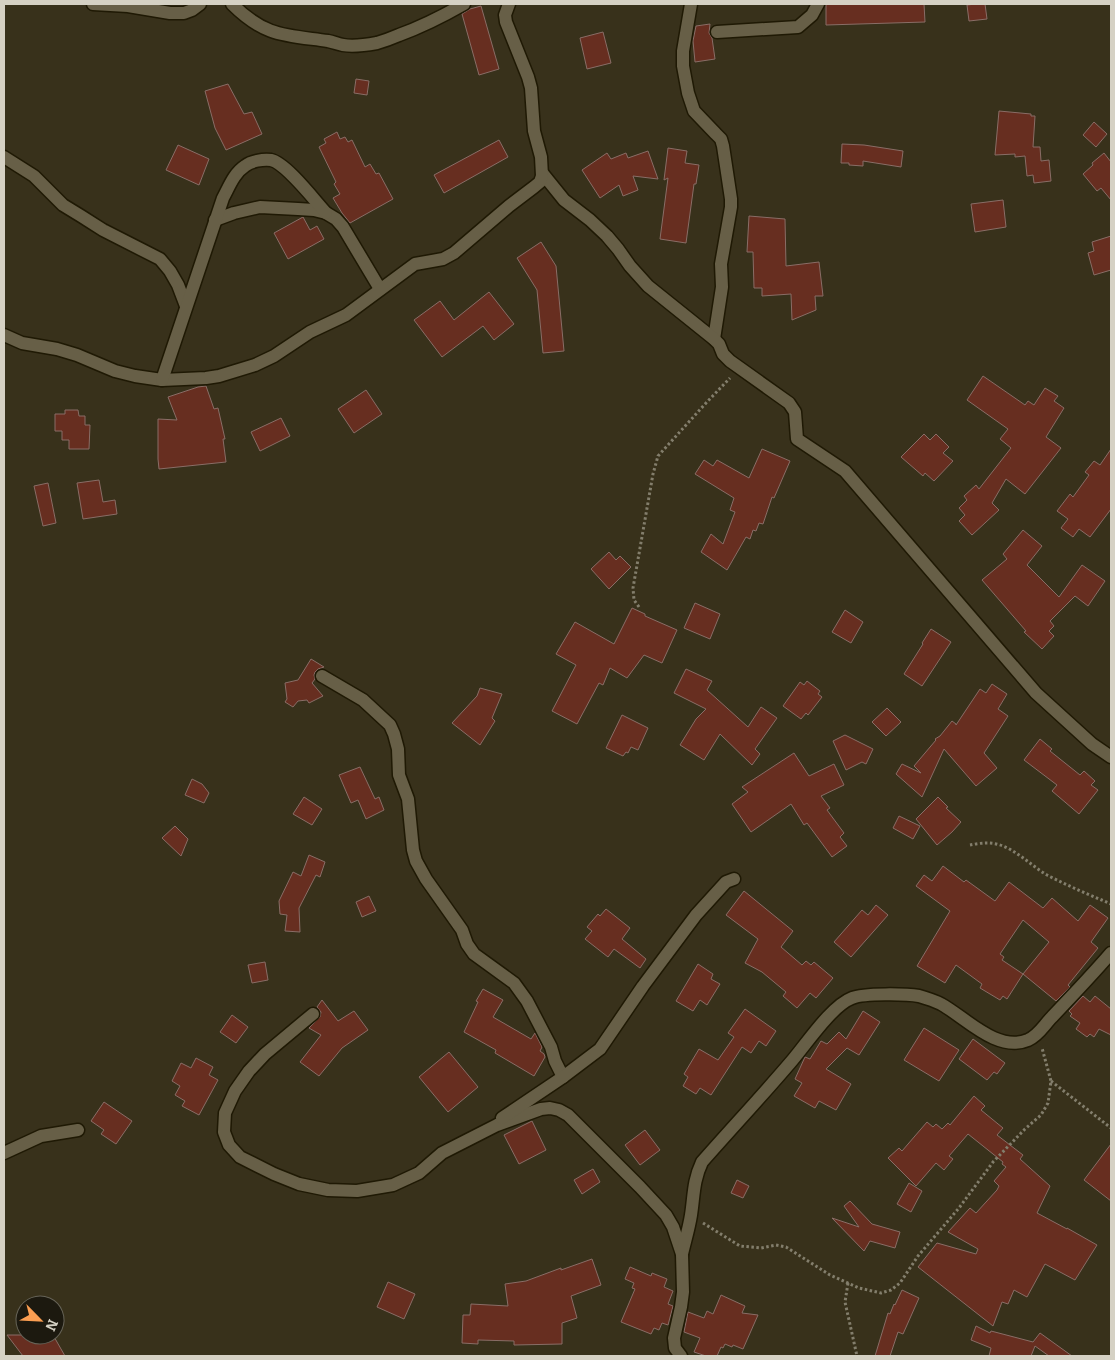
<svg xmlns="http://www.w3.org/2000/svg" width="1115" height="1360" font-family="Bitter,serif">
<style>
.building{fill:#672e20;stroke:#896d66;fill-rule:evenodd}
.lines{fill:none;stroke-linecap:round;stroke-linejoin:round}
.minor-casing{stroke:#1f1904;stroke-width:15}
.path{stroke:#837e6c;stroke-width:3;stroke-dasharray:2.5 2.5;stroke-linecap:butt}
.minor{stroke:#675f47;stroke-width:12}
</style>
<rect width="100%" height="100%" fill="#38311b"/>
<g class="building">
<path d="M826 4H924L925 22 826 25Z"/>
<path d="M976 4H985L987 19 969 21 967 5Z"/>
<path d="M481 6 499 69 479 75 462 14 470 9Z"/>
<path d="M710 24 709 33 712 38 715 59 695 62 693 41 696 26Z"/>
<path d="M603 32 611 63 587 69 580 38Z"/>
<path d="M356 79 369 81 367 95 354 93Z"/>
<path d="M228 84 244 114 252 112 262 134 226 150 215 128 205 91Z"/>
<path d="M999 111 1031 114V116H1035L1033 147H1040L1041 161 1049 160 1051 181 1034 183 1033 175 1027 176 1025 156 1015 157V154L995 155Z"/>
<path d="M1094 122 1107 134 1096 147 1083 135Z"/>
<path d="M337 132 340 139 345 137 348 142 352 140 365 167 370 164 376 174 379 173 393 199 350 223 342 213 333 198 340 194 334 184 336 182 319 147 326 143 324 139Z"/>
<path d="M499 140 508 157 444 193 434 175Z"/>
<path d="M842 144 864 145 903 151 901 167 863 161V166L849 165V163H841Z"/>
<path d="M178 145 209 159 199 185 166 170Z"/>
<path d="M668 148 687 151 685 163 699 165 696 184H694L686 243 660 239 668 178 664 180Z"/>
<path d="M648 151 658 179 633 176 638 190 623 196 619 185 600 198 582 170 607 153 611 159 626 153 628 158Z"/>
<path d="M1104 153 1111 162V200L1101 188 1097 191 1083 174 1093 165 1092 163Z"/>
<path d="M1003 200 1006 227 975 232 971 204Z"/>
<path d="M749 216 785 219 786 266 819 262 823 296H815L816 310 792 320 791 294 762 296V288H754L753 252H747Z"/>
<path d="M303 217 310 230 317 226 324 239 288 259 274 233Z"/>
<path d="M1111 236V270L1094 275 1088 253 1094 251 1092 242Z"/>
<path d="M541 242 556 266 564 351 543 353 537 290 517 258Z"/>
<path d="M489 292 514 324 494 340 483 326 442 357 414 320 440 301 454 320Z"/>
<path d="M983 376 1025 405 1028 401 1034 405 1045 388 1058 396 1054 401 1064 408 1046 437 1061 448 1025 494 1006 479 992 503 999 510 972 535 959 521 965 515 959 508 967 500 964 496 976 485 979 489 1011 448 1000 439 1008 429 967 400Z"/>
<path d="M206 386 214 409 218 408 225 439H223L226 462 159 469 158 459V419L177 420 168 397 198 387Z"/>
<path d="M366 390 382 414 354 433 338 409Z"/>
<path d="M65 410H78L79 416H85V425H90L89 449H69V440H62V431H55V414H65Z"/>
<path d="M281 418 290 436 260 451 251 432Z"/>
<path d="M924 434 930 440 936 434 949 447 943 453 953 461 934 481 925 473 923 476 901 457Z"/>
<path d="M762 449 790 461 774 498 772 497 763 524 759 523 756 531 753 530 750 539 746 537 727 570 701 552 711 534 723 544 735 512 730 510 734 498 695 474 704 460 713 466 717 460 749 478Z"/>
<path d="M1111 449V509L1090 537 1079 529 1073 537 1061 528 1068 519 1057 511 1070 494 1073 497 1089 475 1085 472 1094 461 1100 465Z"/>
<path d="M99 480 103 502 115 500 117 514 83 519 77 483Z"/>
<path d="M48 483 56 523 43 526 34 486Z"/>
<path d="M1023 530 1042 546 1027 565 1059 597 1082 565 1105 581 1088 606 1075 596 1050 621 1054 626 1049 631 1054 636 1042 649 1024 632 1026 631 982 580 1007 559 1003 554Z"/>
<path d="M609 552 616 560 620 556 631 567 609 589 591 569Z"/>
<path d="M695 603 720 614 710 639 684 628Z"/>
<path d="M632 608 645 614V616L677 630 662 663 644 655 627 678 610 668 603 685 599 683 577 724 552 711 576 665 556 654 575 622 614 644Z"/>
<path d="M845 610 863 622 851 643 832 632Z"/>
<path d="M931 629 951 642 922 686 904 674 923 644 922 643Z"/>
<path d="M311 659 324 667 318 669 315 672 314 675 315 679 312 683 323 696 309 703 307 700 298 701 293 707 285 702 287 699 285 683 298 680Z"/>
<path d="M686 669 712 681 707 690 748 727 761 707 777 718 755 749 760 754 752 765 720 734 704 760 680 745 696 719 706 709 674 693Z"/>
<path d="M807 681 820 691 818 694 822 697 808 715 806 713 801 719 783 706 800 682 804 685Z"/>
<path d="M992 684 1007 694 998 709 1008 716 984 753 997 768 976 786 944 749 922 797 896 774 902 764 921 773 914 766 936 740 935 739 940 736 952 721 956 724V725L980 689 986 693Z"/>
<path d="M480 688 502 694 492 718 495 721 480 745 452 723 477 696Z"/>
<path d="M887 708 901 722 886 736 872 722Z"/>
<path d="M622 715 648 728 638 750 631 747 628 753 626 752 623 756 606 748Z"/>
<path d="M845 735 873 749 866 764 862 762 846 770 833 741Z"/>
<path d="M1040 739 1052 749 1050 751 1080 775 1084 771 1095 781 1091 785 1098 790 1079 814 1052 791 1057 785 1024 760Z"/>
<path d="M794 753 809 776 834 764 844 785 821 796 830 808 827 810 844 833 840 837 847 846 832 857 807 823 804 825 791 804 751 832 732 804 748 792 742 787Z"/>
<path d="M360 767 375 799 379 797 384 810 366 819 358 800 351 803 339 775Z"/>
<path d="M192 779 202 784 209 793 204 803 185 795Z"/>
<path d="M304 797 322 809 312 825 293 814Z"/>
<path d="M938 797 948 807 946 808 961 822 952 832 937 845 916 819Z"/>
<path d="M899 816 920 826 913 839 893 828Z"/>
<path d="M175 826 188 839 181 856 162 838Z"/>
<path d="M309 855 325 862 320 877 316 875 299 908 300 932 285 931 287 915 280 914 279 901 293 872 301 876Z"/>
<path d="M943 866 964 882 966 880 995 901 1009 882 1043 908 1052 898 1078 921 1090 905 1108 918 1091 942 1098 948 1068 985 1070 987 1056 1001 1023 974 1007 999 1003 996 1000 1000 980 988 982 984 956 965 945 983 917 966 950 911 916 886 924 875 932 881ZM1023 920 1049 942 1023 974 1002 960 1004 957 1000 954Z"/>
<path d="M744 891 793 931 781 947 802 965 806 961 811 965 814 962 833 978 816 998 810 993 797 1008 783 996 786 992 762 972 745 963 758 939 726 915Z"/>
<path d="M369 896 376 911 362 917 356 902Z"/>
<path d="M876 905 888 915 851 957 834 942 862 910 868 915Z"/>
<path d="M606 909 630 928 622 939 646 959 640 968 614 949 608 957 585 939 592 931 587 927 598 914 600 916Z"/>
<path d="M265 962 268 980 252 983 248 965Z"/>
<path d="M698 964 713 974 711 979 720 984 707 1005 700 1000 693 1011 676 1001Z"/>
<path d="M483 989 503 1000 493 1017 531 1039 535 1033 542 1047 540 1051 544 1054 545 1057 534 1076 495 1053 496 1050 464 1032 478 1002 476 1001Z"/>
<path d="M1083 996 1090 1002 1095 996 1111 1009V1035L1099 1029 1094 1037 1090 1034 1087 1037 1076 1029 1080 1023 1070 1016 1072 1014 1069 1011Z"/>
<path d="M322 1000 338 1021 354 1011 368 1030 342 1048 319 1076 300 1062 321 1035 309 1028 320 1017 321 1012 317 1007Z"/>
<path d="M745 1009 776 1031 766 1046 759 1041 751 1053 742 1047 711 1095 700 1088 696 1094 683 1086 688 1077 684 1074 699 1049 718 1060 734 1037 728 1033Z"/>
<path d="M863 1011 880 1022 859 1055 847 1048 826 1069 851 1084 836 1110 819 1101 815 1108 794 1096 802 1083 795 1079 805 1057 810 1059 821 1041 827 1044 839 1032 846 1039Z"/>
<path d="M232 1015 248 1027 236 1043 220 1032Z"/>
<path d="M924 1028 959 1050 939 1081 904 1060Z"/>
<path d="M973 1039 1005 1063 997 1074 994 1072 987 1080 959 1059Z"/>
<path d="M449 1052 478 1087 448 1112 419 1077Z"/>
<path d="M196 1058 213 1067 209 1075 218 1080 199 1115 182 1106 185 1101 175 1095 180 1086 172 1081 181 1063 191 1068Z"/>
<path d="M974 1096 985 1106 981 1110 1003 1128 997 1135 1023 1155 1020 1159 1050 1186 1037 1213 1067 1229V1228L1097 1245 1075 1280 1045 1264 1027 1297 1014 1290 1008 1304 1002 1302 993 1326 918 1267 937 1243 976 1254 978 1249 948 1232 970 1208 976 1213 997 1190 999 1186 994 1181 1006 1167 1002 1164 1003 1162 968 1134 949 1156 953 1159 944 1170 936 1163 916 1186 888 1158 899 1148 902 1151 927 1122 933 1127 936 1124 942 1129 948 1123 950 1125Z"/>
<path d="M104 1102 132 1121 116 1144 101 1134 104 1130 91 1121Z"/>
<path d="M532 1121 546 1150 519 1164 504 1135Z"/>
<path d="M645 1130 660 1150 640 1165 625 1145Z"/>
<path d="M1111 1144V1201L1084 1180Z"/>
<path d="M593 1169 600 1182 582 1194 574 1180Z"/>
<path d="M737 1180 749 1186 743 1198 731 1193Z"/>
<path d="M909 1183 922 1191 911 1212 897 1204Z"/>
<path d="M850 1201 872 1224 900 1232 895 1248 870 1241 864 1251 832 1218 859 1227 844 1206Z"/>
<path d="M592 1259 601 1285 571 1296 577 1318 562 1323V1344L514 1345V1341L478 1340V1344L462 1343 463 1315H470L471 1304 508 1306 505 1284 526 1281 561 1268V1270Z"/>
<path d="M630 1267 651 1276 652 1273 667 1279 664 1287 673 1291 668 1304 673 1306 668 1325 662 1323 659 1330 654 1328 651 1334 621 1322 635 1289 632 1288 634 1283 625 1279Z"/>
<path d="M388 1282 415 1294 404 1319 377 1307Z"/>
<path d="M902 1290 919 1298 903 1334 898 1332 890 1356H875L888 1313 890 1314 894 1304 895 1305Z"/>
<path d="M721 1295 745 1306 742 1313 758 1315 743 1349 733 1345 732 1347 725 1344 723 1348 721 1347 717 1356H706L694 1352 700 1338 684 1332 688 1312 704 1318 707 1311 713 1314Z"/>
<path d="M976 1326 990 1333 991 1331 1033 1342 1040 1333 1072 1356H1049L1035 1346 1031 1356H989L991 1348 971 1340Z"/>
<path d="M7 1335H53L65 1356H23Z"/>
</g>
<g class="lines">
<g class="minor-casing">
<g id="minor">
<path d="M93 4 128 6 170 13H184L192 10 200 4"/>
<path d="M232 4C265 37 285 35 328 41 333 42 338 44 343 45 354 47 366 45 377 43 384 41 392 38 399 35 421 27 443 16 464 4"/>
<path d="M691 4 683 51V66L688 93 694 111 716 134 721 139 723 146 731 199V207L721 264 722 287 714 339"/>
<path d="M717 32 798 27 812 15 818 4"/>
<path d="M4 157 34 176 63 205 81 216 103 230 160 259 170 271 178 285 186 306"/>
<path d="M543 174 564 200 590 220 607 236 618 249 630 266 648 286 714 339 719 344 723 354 730 361 789 403 795 412 797 439 845 471 1036 693 1092 744 1111 757"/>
<path d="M215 220 234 213 260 207 298 209 314 210 326 213 336 219 343 227 380 289"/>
<path d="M4 335 22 343 57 349 77 355 115 371 135 376 162 380 206 378 219 376 255 365 274 356 310 332 346 315 415 264 443 259 454 253 509 206 534 187 540 182 542 176 541 157 534 131 531 88 528 77 506 22 505 15 509 4"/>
<path d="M162 380 223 198C229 187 234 173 245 166 251 161 263 159 271 160 286 163 315 201 326 213"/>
<path d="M322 676 363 700 390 725 394 734 398 749 399 775 408 799 413 850 416 861 426 879 462 930 467 944 474 954 514 983 527 1001 551 1047 555 1061 563 1077"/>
<path d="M313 1014 265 1054 249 1071 235 1091 225 1113 224 1132 229 1145 240 1157 274 1174 299 1184 328 1190 357 1191 393 1185 419 1173 442 1153 497 1125 541 1109 550 1108 559 1110 568 1115 640 1187 666 1215 673 1227 682 1254 683 1292 681 1307 674 1338 675 1348 681 1356"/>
<path d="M502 1118 563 1077 600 1049 643 986 696 915 726 882 734 879"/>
<path d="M4 1153 41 1136 78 1130"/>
<path d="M682 1254C685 1241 689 1228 691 1215 694 1196 693 1181 702 1162 731 1129 761 1097 790 1063 805 1046 831 1006 852 998 864 993 907 994 919 996 926 998 935 1001 941 1004 965 1017 997 1053 1028 1040 1039 1035 1044 1025 1052 1017 1072 996 1092 975 1111 953"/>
</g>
</g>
<g class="path">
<path d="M639 607 634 600 633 588 653 474 658 456 706 403 730 378"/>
<path d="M970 845C975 844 981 843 986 843 1010 842 1028 864 1047 875 1068 886 1090 895 1111 904"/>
<path d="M1051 1081 1111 1128"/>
<path d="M703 1223 740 1246 761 1248 776 1245 786 1247 830 1275 859 1288 881 1293 891 1290 900 1283 918 1256 959 1208 993 1162 1025 1129 1041 1115 1048 1103 1051 1081 1042 1048"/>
<path d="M848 1283 845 1302 857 1356"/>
</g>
<use href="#minor" class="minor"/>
</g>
<rect width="1115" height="1360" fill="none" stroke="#d5d1c4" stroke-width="10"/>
<g transform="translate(40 1320) rotate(114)"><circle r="24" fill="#1c190f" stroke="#666357"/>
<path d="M0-4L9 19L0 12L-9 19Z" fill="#fb9e52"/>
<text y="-8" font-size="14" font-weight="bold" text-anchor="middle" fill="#d5d1c4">N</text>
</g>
</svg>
